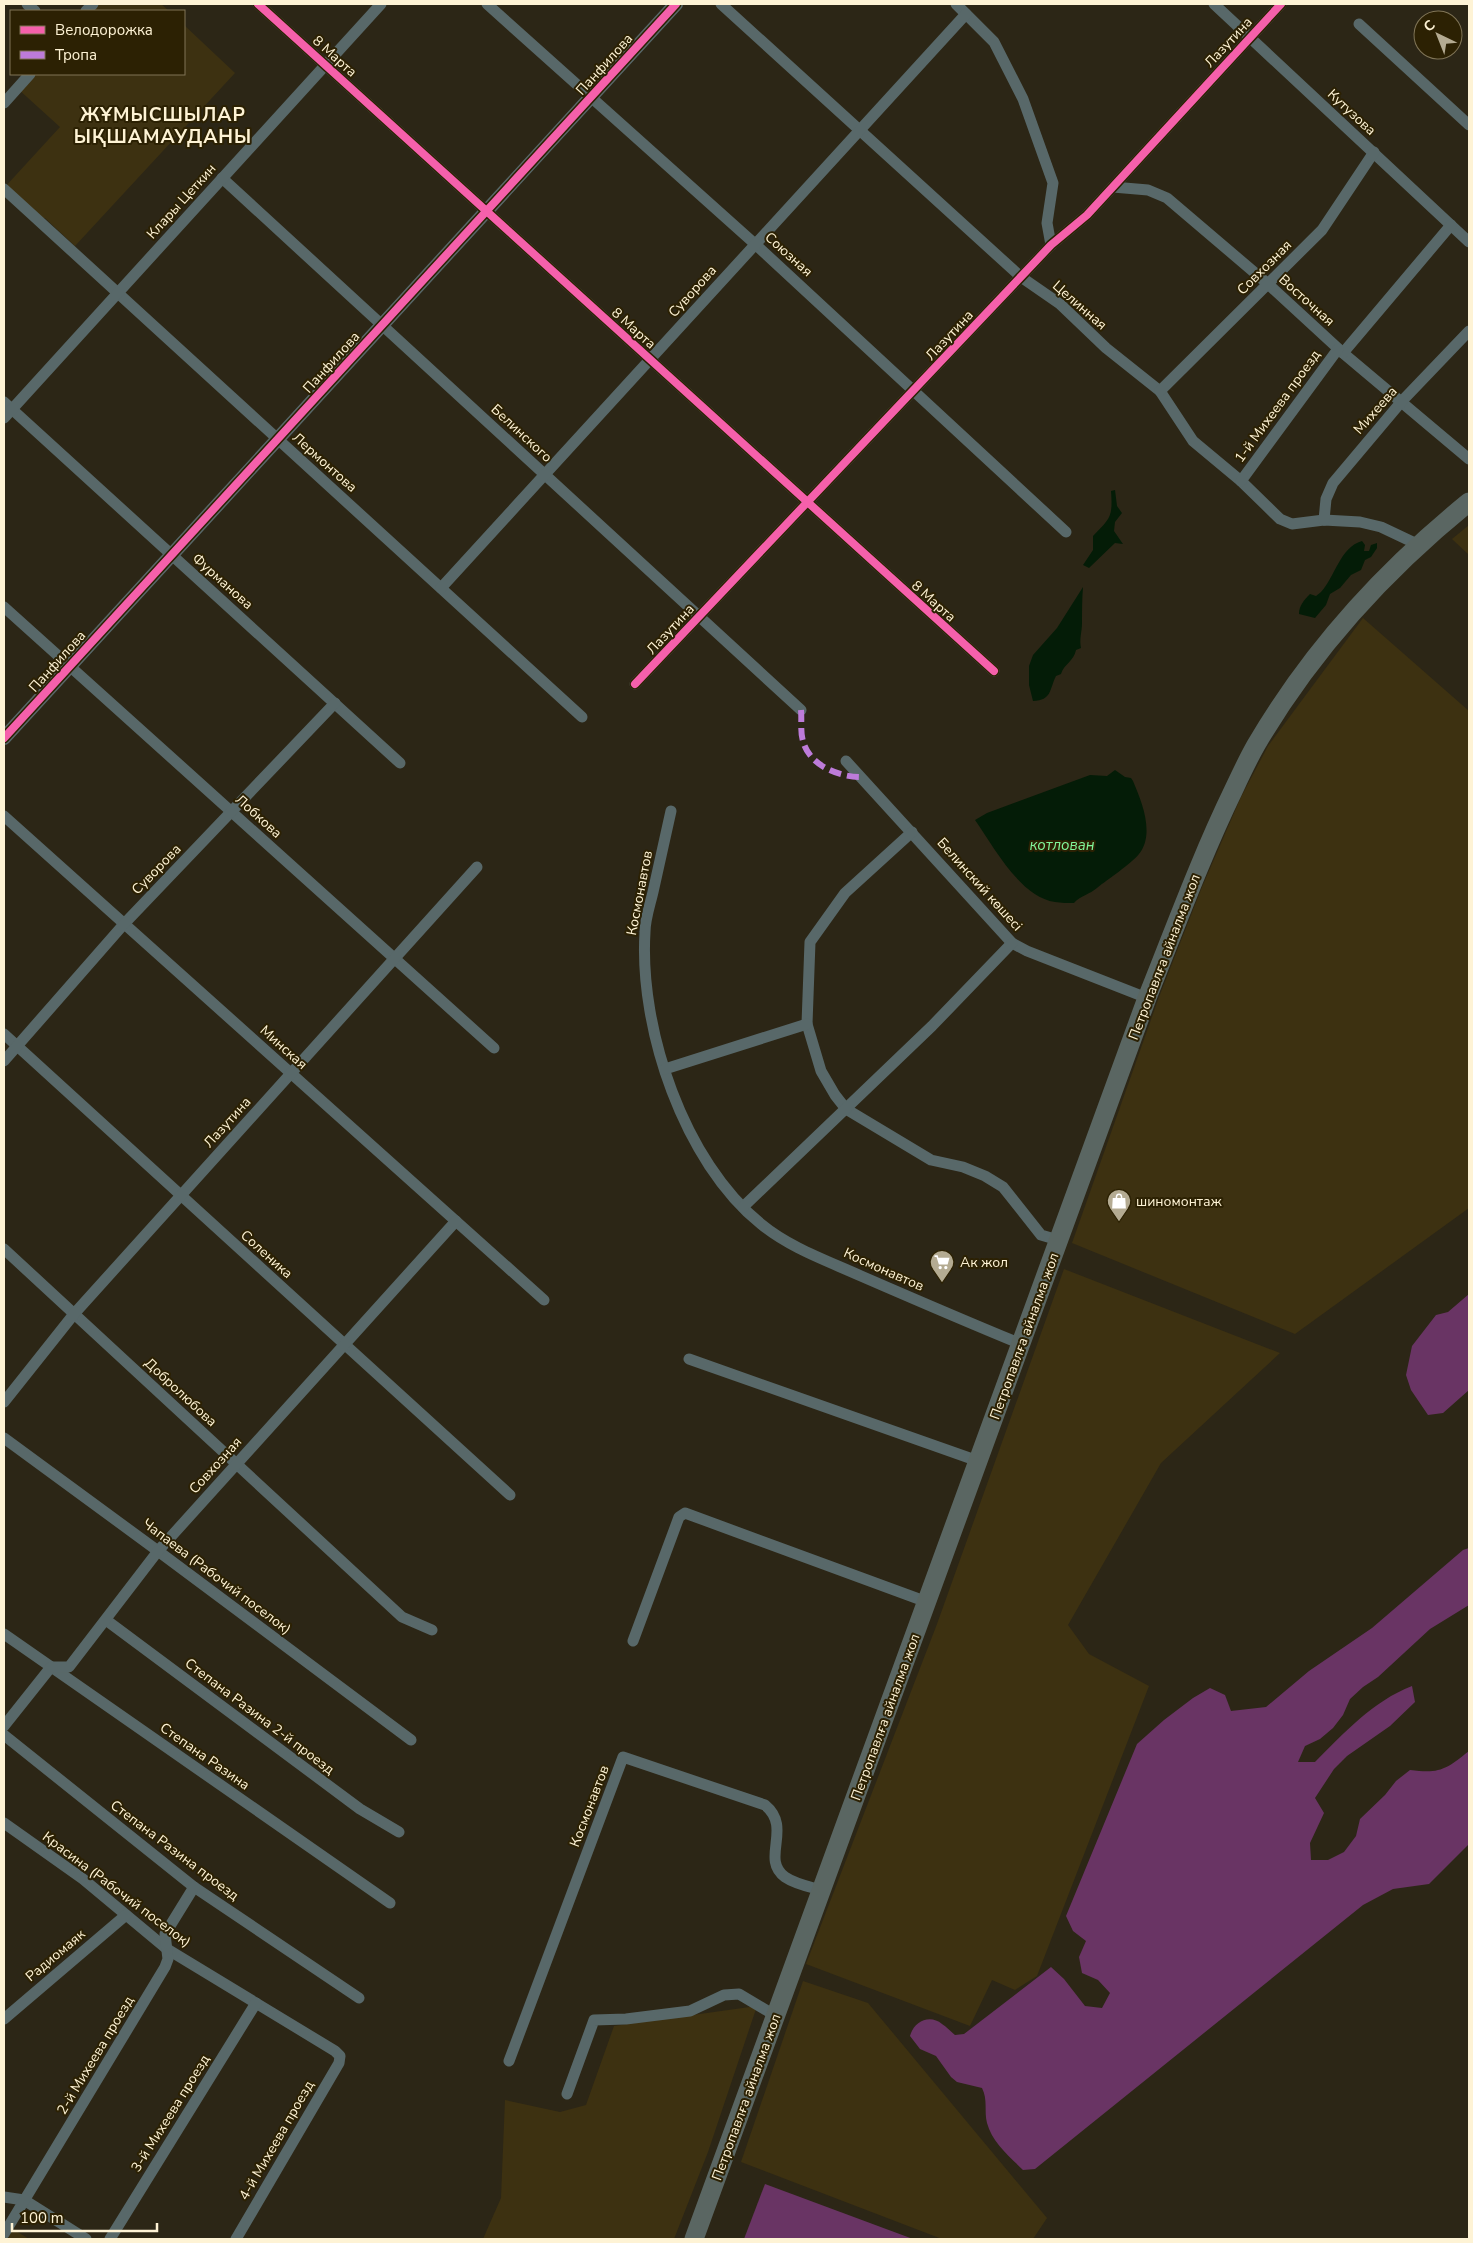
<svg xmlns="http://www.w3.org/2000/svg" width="1473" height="2243" font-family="'Nunito Sans',sans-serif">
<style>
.built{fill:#3d3111}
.green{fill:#693464}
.water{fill:#041c07}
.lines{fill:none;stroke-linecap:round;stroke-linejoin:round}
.minor{stroke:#586869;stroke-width:11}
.tertiary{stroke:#586869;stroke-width:14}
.trunk{stroke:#5a6662;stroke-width:19}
.quiet{stroke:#bd7bd9;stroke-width:6;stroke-dasharray:12 6;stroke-linecap:butt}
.cycleway-casing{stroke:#2c2103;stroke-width:11}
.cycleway{stroke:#f560ab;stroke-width:8}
.labels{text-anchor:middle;stroke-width:4;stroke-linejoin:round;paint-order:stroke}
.street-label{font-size:14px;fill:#fef3d5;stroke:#2c2103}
.poi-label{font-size:14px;fill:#fef3d5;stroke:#2c2103;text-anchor:start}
.water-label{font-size:15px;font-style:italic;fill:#80f69a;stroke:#2c2103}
.district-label{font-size:19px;font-weight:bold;letter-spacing:1px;fill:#fef3d5;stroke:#2c2103}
</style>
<rect width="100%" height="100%" fill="#2c2616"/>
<g class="built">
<path d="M93 4H161L169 11H87Z"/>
<path d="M184 25 235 73 75 246 45 218 37 219 4 188 60 127 17 88 30 74H184Z"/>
<path d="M1469 525V555L1452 539Z"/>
<path d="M1363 618 1469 711V1208L1295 1334 1072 1243 1159 997 1202 887 1241 797 1268 746Z"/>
<path d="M1064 1269 1280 1353 1161 1463 1068 1625 1089 1654 1149 1686 1037 1976 1015 1990 992 1980 970 2026 806 1964 937 1624Z"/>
<path d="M803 1981 868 2003 1047 2218 1033 2239H942L741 2162Z"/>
<path d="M757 2006 708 2152 674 2239H483L501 2198 505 2100 560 2112 586 2105 614 2026Z"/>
<path d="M13 2229 29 2239H6Z"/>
</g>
<g class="green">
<path d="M1469 1294V1390L1443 1413 1428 1415 1411 1390 1406 1375 1412 1346 1436 1315 1448 1312Z"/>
<path d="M1469 1548V1605L1430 1629 1378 1677 1363 1687 1350 1699 1343 1715 1333 1728 1320 1739 1305 1746 1298 1762H1315C1344 1733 1373 1701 1412 1686L1415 1702 1390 1726 1347 1756 1334 1769 1315 1798 1324 1813 1310 1843 1311 1860H1328L1344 1852 1356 1836 1360 1819 1385 1795 1396 1781 1410 1770C1441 1774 1446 1769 1469 1751V1844L1429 1884 1393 1889 1363 1905 1035 2169 1023 2170C1009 2156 992 2142 987 2123 984 2111 988 2100 982 2088L957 2082 951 2077 936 2056 920 2049 910 2036C914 2021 930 2014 942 2024 947 2027 950 2031 955 2035L964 2034 1051 1967 1064 1979 1085 2006 1102 2008 1110 1993 1098 1980 1082 1973 1079 1957 1086 1941 1073 1931 1066 1916 1137 1744 1164 1720 1193 1698 1210 1688 1225 1695 1231 1711 1266 1707 1309 1671 1372 1628 1463 1550Z"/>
<path d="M765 2184 913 2239H744Z"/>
</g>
<g class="water">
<path d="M1115 490 1117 506 1122 513 1115 522 1114 531 1123 544 1115 543 1089 568 1083 565 1093 550V536C1110 518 1113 518 1111 491Z"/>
<path d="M1362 541 1365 545 1364 551H1369L1371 545 1377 543V548L1371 557 1365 560 1361 570 1351 575 1340 588 1330 594 1326 605 1315 618 1299 614C1299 606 1304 600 1310 594L1316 596 1321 592C1335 577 1340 547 1362 541Z"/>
<path d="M1083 587C1082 599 1082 611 1082 623 1082 632 1079 639 1081 648L1076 650C1074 661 1064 664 1061 674L1056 676C1049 690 1052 700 1033 701L1029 685V666L1033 655 1057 628Z"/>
<path d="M1115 770 1125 777 1131 778 1133 781C1142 802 1155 834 1139 854 1131 864 1108 879 1097 888 1090 894 1080 896 1074 903 1068 903 1061 903 1055 902 1020 897 994 847 975 820L987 813 1090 775 1107 776Z"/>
</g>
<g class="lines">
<g class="minor">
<path d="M27 4 35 11"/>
<path d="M258 4 994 671"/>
<path d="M487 4 755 244 1066 532"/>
<path d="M721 4 1021 277 1060 304 1106 348 1160 391 1193 441 1241 481 1280 519 1292 524 1324 520 1360 522 1381 527 1419 545"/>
<path d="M956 4 994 42 1023 99 1053 183 1047 223 1051 245"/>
<path d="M1214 4 1469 242"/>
<path d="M86 11 93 4"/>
<path d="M1359 24 1469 125"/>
<path d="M4 103 30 74"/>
<path d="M222 178 801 710"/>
<path d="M1113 187 1148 190 1167 198 1268 284 1343 353 1469 459"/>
<path d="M4 189 582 717"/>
<path d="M1343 353 1451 225"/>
<path d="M1160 391 1322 230 1374 152"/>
<path d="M4 402 400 763"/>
<path d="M4 418 381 4"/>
<path d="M1241 481 1338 349"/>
<path d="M1324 520 1326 499 1333 483 1402 401 1469 331"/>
<path d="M441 588 966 14"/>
<path d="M4 607 494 1048"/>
<path d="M635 684 1051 245 1087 215 1281 4"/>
<path d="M846 761 1012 943 1027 951 1147 998"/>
<path d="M671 811C665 838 659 865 653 892 650 905 645 919 645 932 639 1029 684 1162 761 1224 790 1248 828 1261 861 1276 914 1299 967 1322 1021 1344"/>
<path d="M4 816 544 1300"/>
<path d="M912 832 845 893 810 942 807 1024 821 1071 835 1095 846 1109 931 1160 963 1167 985 1176 1003 1187 1041 1235 1058 1240"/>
<path d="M4 1034 510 1495"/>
<path d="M4 1061 124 924 335 703"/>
<path d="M665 1069 807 1024"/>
<path d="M743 1207 932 1026 1012 943"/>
<path d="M4 1249 402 1617 432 1630"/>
<path d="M689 1359 978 1461"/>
<path d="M4 1402 74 1314 477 867"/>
<path d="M4 1438 158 1551 411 1740"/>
<path d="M106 1620 360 1809 399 1832"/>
<path d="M4 1634 390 1903"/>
<path d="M633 1641 679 1517 685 1513 927 1602"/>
<path d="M4 1726 51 1667H69L158 1551 456 1221"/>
<path d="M4 1735 194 1887 359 1998"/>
<path d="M4 1823 83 1879 167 1949 335 2051 340 2056 339 2063 236 2239"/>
<path d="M4 2019 126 1915"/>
<path d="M509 2061 623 1757 765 1805C793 1828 760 1859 785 1877 795 1884 810 1887 821 1890"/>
<path d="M567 2094 594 2020 626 2019 690 2011 724 1995 739 1994 776 2016"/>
<path d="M4 2197 24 2200 86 2239"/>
<path d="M4 2234 165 1967 168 1959 165 1934 194 1887"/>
<path d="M110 2239 256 2003"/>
</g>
<path class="tertiary" d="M4 738 676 4"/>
<path class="trunk" d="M694 2239 1147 998C1175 928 1201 857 1234 789 1241 774 1248 759 1256 745 1311 651 1385 570 1469 502"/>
<path class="quiet" d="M801 710C802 719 800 732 803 741 809 765 838 777 861 777"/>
<g class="cycleway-casing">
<g id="cycleway">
<path d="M258 4 994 671"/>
<path d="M635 684 1051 245 1087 215 1281 4"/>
<path d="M4 738 676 4"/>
</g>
</g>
<use href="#cycleway" class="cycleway"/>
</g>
<defs>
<g id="shop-pin" transform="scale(1.25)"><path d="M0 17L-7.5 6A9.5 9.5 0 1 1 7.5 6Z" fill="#b4ab92" stroke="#2c2103"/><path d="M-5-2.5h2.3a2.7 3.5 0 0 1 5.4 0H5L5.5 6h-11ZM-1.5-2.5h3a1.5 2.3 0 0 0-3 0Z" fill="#fff"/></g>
<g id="supermarket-pin" transform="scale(1.25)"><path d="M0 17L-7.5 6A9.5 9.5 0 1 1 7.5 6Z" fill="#b4ab92" stroke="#2c2103"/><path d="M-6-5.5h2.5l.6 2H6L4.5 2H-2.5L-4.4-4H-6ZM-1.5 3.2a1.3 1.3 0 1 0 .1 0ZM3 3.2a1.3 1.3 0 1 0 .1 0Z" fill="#fff"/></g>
</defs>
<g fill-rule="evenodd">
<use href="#shop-pin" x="1119" y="1201"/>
<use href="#supermarket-pin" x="942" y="1262"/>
</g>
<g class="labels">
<g class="street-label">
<text transform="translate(1228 42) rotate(-47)" y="5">Лазутина</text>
<text transform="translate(335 56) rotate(42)" y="5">8 Марта</text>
<text transform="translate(604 64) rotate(-48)" y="5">Панфилова</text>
<text transform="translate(1352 112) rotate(43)" y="5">Кутузова</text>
<text transform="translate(181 201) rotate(-48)" y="5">Клары Цеткин</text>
<text transform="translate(789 254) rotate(42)" y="5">Союзная</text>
<text transform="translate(1264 267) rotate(-45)" y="5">Совхозная</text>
<text transform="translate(692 291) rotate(-48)" y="5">Суворова</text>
<text transform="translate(1307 300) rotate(42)" y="5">Восточная</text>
<text transform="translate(1080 305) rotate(41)" y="5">Целинная</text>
<text transform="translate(634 328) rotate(42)" y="5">8 Марта</text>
<text transform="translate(949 335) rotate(-47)" y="5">Лазутина</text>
<text transform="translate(331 362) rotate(-48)" y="5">Панфилова</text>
<text transform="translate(1277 406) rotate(-54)" y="5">1-й Михеева проезд</text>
<text transform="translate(1375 410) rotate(-49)" y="5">Михеева</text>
<text transform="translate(522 433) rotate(43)" y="5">Белинского</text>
<text transform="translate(325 462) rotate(42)" y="5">Лермонтова</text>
<text transform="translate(223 581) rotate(42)" y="5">Фурманова</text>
<text transform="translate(934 601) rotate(42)" y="5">8 Марта</text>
<text transform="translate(670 629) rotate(-47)" y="5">Лазутина</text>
<text transform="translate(57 661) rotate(-48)" y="5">Панфилова</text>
<text transform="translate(259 816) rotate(42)" y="5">Лобкова</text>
<text transform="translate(156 869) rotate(-46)" y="5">Суворова</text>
<text transform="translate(980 884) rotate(48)" y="5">Белинский көшесі</text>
<text transform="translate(639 893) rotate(-79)" y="5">Космонавтов</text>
<text transform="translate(1164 957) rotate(-69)" y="5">Петропавлға айналма жол</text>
<text transform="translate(284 1047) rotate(42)" y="5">Минская</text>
<text transform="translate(227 1122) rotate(-48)" y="5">Лазутина</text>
<text transform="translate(267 1254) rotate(42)" y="5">Соленика</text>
<text transform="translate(884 1269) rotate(24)" y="5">Космонавтов</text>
<text transform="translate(1024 1336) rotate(-70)" y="5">Петропавлға айналма жол</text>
<text transform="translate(181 1392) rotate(43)" y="5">Добролюбова</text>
<text transform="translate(215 1465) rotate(-48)" y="5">Совхозная</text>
<text transform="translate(217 1576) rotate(37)" y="5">Чапаева (Рабочий поселок)</text>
<text transform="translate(260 1716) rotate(37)" y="5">Степана Разина 2-й проезд</text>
<text transform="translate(885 1717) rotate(-70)" y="5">Петропавлға айналма жол</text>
<text transform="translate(205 1756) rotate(35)" y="5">Степана Разина</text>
<text transform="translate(589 1806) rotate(-69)" y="5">Космонавтов</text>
<text transform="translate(175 1850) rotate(37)" y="5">Степана Разина проезд</text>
<text transform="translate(117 1889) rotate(37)" y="5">Красина (Рабочий поселок)</text>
<text transform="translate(55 1955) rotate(-40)" y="5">Радиомаяк</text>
<text transform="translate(95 2055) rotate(-59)" y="5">2-й Михеева проезд</text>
<text transform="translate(746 2097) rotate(-70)" y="5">Петропавлға айналма жол</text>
<text transform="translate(170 2113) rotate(-58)" y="5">3-й Михеева проезд</text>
<text transform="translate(276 2140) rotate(-60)" y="5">4-й Михеева проезд</text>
</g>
<g class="poi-label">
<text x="1136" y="1206">шиномонтаж</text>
<text x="960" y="1267">Ак жол</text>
</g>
<g class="water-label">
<text x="1062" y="850">котлован</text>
</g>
<g class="district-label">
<text x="163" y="121">ЖҰМЫСШЫЛАР<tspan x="163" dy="22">ЫҚШАМАУДАНЫ</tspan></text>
</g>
</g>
<rect width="1473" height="2243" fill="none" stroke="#fef3d5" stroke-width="10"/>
<rect x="10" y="10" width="175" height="65" fill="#2c2103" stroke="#807557"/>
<rect x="20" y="26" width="25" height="8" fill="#f560ab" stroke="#807557"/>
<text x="55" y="35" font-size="15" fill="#fef3d5">Велодорожка</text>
<rect x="20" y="51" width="25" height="8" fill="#bd7bd9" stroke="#807557"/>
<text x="55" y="60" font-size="15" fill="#fef3d5">Тропа</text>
<g transform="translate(1438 35) rotate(317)"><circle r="24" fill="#2c2103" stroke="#807557"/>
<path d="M0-4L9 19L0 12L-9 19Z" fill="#b4ab92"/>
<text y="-8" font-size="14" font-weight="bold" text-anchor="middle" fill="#fef3d5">С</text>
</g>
<path d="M12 2223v8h145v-8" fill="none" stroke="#fef3d5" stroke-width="2.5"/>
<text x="20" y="2223" font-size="15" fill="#fef3d5" stroke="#2c2103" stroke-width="4" paint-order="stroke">100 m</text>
</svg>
